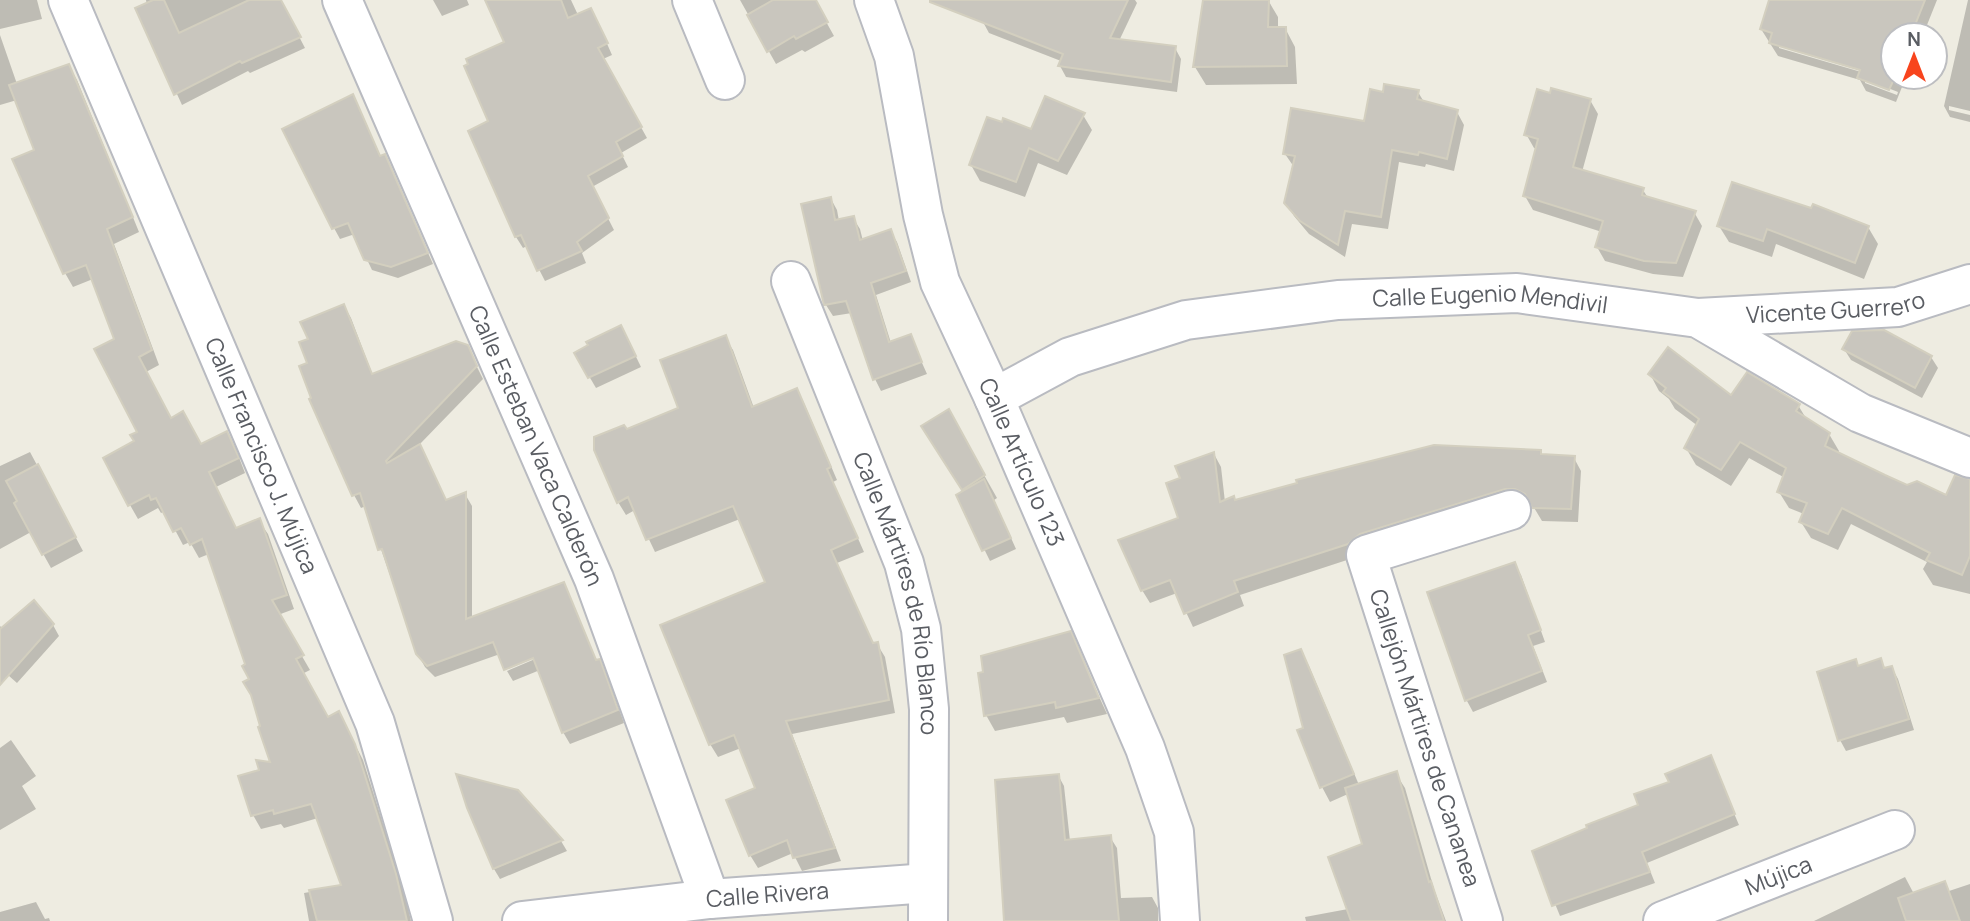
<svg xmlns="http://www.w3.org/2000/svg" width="1970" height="921" font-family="Manrope,sans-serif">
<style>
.shadow{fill:#0003;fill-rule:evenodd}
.building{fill:#c9c6be;stroke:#d3cfbf;stroke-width:2}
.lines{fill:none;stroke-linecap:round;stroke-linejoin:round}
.minor-casing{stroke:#b9bbc1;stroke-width:42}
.minor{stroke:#fff;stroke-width:38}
.labels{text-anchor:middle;stroke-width:6;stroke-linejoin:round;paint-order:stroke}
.street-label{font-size:23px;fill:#5a5d63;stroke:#fff}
</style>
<rect width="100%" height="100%" fill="#eeece1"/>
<g class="shadow">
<path d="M0 0H37L42 19 0 29Z"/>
<path d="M146 0H280L305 48 250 73 248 71 182 105 138 9 147 5Z"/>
<path d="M433 0H467L469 5 442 16Z"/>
<path d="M519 0H571L578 15 597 21 612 55 603 59 647 138 621 153 628 167 592 187 614 230 582 253 586 263 545 281 527 246 523 248 516 237 470 132 491 122 536 54Z"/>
<path d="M740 0H814L834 36 805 52 802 50 776 64Z"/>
<path d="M979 0H1135L1137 3 1119 41 1175 48 1181 59 1177 92 1066 77 1060 66 1061 61 989 33 983 22Z"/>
<path d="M1205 0H1268L1278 17V28H1285L1295 47 1297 84 1206 85 1195 67Z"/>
<path d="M1770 0H1937L1923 35H1893V77H1906L1896 102 1866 91 1860 80 1778 56 1761 29ZM1779 44 1869 71 1868 74 1779 48ZM1865 79 1898 92 1897 95 1865 83Z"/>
<path d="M1968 0H1970V111L1949 106V110L1970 115V122L1950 117 1944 106Z"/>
<path d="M0 35 17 84 69 66 77 80 139 232 114 244 159 365 146 372 171 420 201 447 227 433 235 447 245 473 216 487 237 530 259 521 268 534 294 609 278 615 310 670 302 674 328 719 346 727 363 760 404 890 411 921H309L304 893 344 886 318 818 284 828 281 824 261 829 253 815 261 772 272 764 247 665 209 554 199 558 190 542 183 545 165 511 161 513 158 508 138 519 130 505 139 433 116 340 93 279 73 287 65 273 36 151 17 100 0 105Z"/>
<path d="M1418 92 1424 102 1457 112 1464 125 1454 171 1426 164 1425 167 1399 162 1388 229 1352 224 1345 257 1309 234 1294 216 1286 202 1294 167 1285 154 1365 123 1385 94Z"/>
<path d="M1590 100 1598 114 1582 172 1643 190 1648 198 1694 212 1702 226 1683 277 1653 274 1605 261 1597 247 1602 232 1533 210 1525 196 1537 149 1534 148 1526 134Z"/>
<path d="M1083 115 1092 130 1067 175 1038 163 1025 197 980 181 971 165 1032 131Z"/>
<path d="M385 157 433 264 398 278 372 270 355 234 340 239 334 228 381 158Z"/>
<path d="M831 199 837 210 839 221 853 218 860 229 863 241 890 231 897 242 911 282 876 295 891 343 910 336 927 374 881 391 875 379 852 313 833 316 826 305 803 205Z"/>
<path d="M1719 226 1868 227 1878 244 1864 279 1776 244 1772 257 1729 242Z"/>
<path d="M344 306 351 318 373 376 467 347 483 379 419 445 446 502 465 494 472 506V619L564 584 597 662 599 661 606 673 624 723 570 744 563 732 540 670 513 681 507 671 542 656 500 654 435 677 425 667 417 653 366 506 361 508 354 495 311 400V340Z"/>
<path d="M627 338 641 367 596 388 576 354Z"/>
<path d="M725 338 733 350 754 408 797 391 804 403 837 480 833 482 864 552 837 563 874 645 877 644 885 657 895 713 792 734 841 861 802 871 793 853 758 868 750 855 757 789 741 748 718 757 710 744 767 583 740 519 655 552 635 510 626 515 618 502 626 431 680 409Z"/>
<path d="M1844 349 1931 357 1938 368 1922 398 1851 360Z"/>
<path d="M1650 374 1731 397 1798 405 1807 420 1829 434 1839 451 1838 454 1907 487 1947 497 1970 488V594L1933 585 1923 569 1927 562 1851 524 1838 550 1811 538 1801 522 1804 514 1789 508 1779 492 1785 478 1749 458 1731 486 1696 465 1686 448 1698 426 1675 409 1669 399 1659 391Z"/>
<path d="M961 434 997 498 994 500 1016 549 990 561 958 496 964 492 936 449Z"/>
<path d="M1540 451 1542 456 1574 458 1581 471 1578 522 1542 521 1533 506 1524 502 1240 595 1244 606 1193 627 1177 593 1150 603 1142 590 1181 519 1182 479 1214 454 1221 467 1225 502Z"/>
<path d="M30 452 83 551 51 568 31 532 0 549V466Z"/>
<path d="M1514 564 1521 575 1545 642 1533 646 1547 682 1473 712 1467 701 1429 594Z"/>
<path d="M53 625 59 636 17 683 0 668V626L3 629Z"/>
<path d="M1070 633 1107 714 1067 723 1064 717 995 731 986 715Z"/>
<path d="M1300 651 1309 666 1359 785 1396 774 1405 788 1434 889 1446 921H1306L1305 917 1348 909 1364 845 1348 794 1330 802 1322 787 1305 729Z"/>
<path d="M1880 660 1885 670 1892 668 1898 679 1914 730 1846 751 1840 740 1819 673 1855 661 1859 667Z"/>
<path d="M11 740 36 776 22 786 36 809 0 830V748Z"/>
<path d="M1710 757 1739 825 1647 863 1655 883 1560 916 1534 852 1640 806Z"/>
<path d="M1058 775 1064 786 1070 841 1110 837 1117 848 1121 898 1152 897 1158 908V921H1005Z"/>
<path d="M561 841 567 851 500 879 494 869Z"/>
<path d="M1905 877 1914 894 1944 883 1949 891 1970 884V921H1814Z"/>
<path d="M36 902 45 919 49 918 50 921H0V912Z"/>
</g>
<g class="building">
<path d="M153 0H164L179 33 249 0H281L301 37 242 63 240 61 174 95 135 8Z"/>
<path d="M485 0H561L568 18 591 8 608 43 598 48 642 127 616 142 623 156 588 176 609 218 577 242 582 251 537 271 521 235 515 237 468 131 488 121 464 66 468 64 466 59 504 42Z"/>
<path d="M773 0H816L828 22 796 39 794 36 767 52 747 15Z"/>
<path d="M930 0H1128L1110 38 1176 46 1171 82 1058 66 1063 54 930 2Z"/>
<path d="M1203 0H1269L1268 27H1286L1287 66 1193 67Z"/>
<path d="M1769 0H1925L1911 35H1893L1895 77 1889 90 1857 78 1860 70 1769 43 1772 33 1760 29Z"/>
<path d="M69 64 133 217 107 229 152 350 139 357 171 418 183 411 201 444 227 431 239 458 209 472 236 528 260 518 287 595 272 600 304 655 296 659 328 717 339 711 355 744 396 874 407 921H317L309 890 341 885 311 804 274 814 273 810 251 816 238 776 259 770 256 760 270 762 258 727 260 726 251 695 243 682 249 679 242 666 245 664 202 539 190 545 181 528 173 532 156 498 151 500 149 495 128 506 103 458 134 441 130 435 137 432 94 349 114 339 86 265 63 274 12 159 34 150 9 85Z"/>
<path d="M1384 84 1419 90 1417 99 1458 110 1447 159 1419 152 1418 155 1392 150 1381 217 1345 211 1338 245 1300 221 1284 203 1295 156 1283 154 1291 108 1364 121 1370 89 1383 92Z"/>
<path d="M1551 88 1591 99 1573 167 1644 188 1642 195 1696 211 1676 263 1644 261 1595 247 1603 221 1523 196 1538 139 1524 135 1537 89 1550 93Z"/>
<path d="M353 94 380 156 385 154 428 253 391 267 364 260 348 223 332 229 282 129Z"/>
<path d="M1045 96 1085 113 1058 161 1029 148 1016 182 969 165 987 117 1002 122 1003 118 1031 129Z"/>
<path d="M1732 182 1811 208 1813 204 1869 226 1855 263 1767 229 1763 241 1717 226Z"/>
<path d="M831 197 835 220 854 216 860 240 891 229 906 271 871 283 889 342 911 334 922 362 873 380 846 301 824 305 801 204Z"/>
<path d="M344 304 372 374 456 341 468 345 477 366 386 461 387 463 420 444 446 500 466 492V619L564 582 596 660 600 659 618 710 562 733 533 658 504 670 493 642 427 666 416 654 382 549 378 550 360 493 352 496 309 399 311 398 299 366 307 363 299 342 308 339 300 322Z"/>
<path d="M621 325 636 356 588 378 574 353 588 345 586 342Z"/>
<path d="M1884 330 1932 356 1915 388 1842 349 1852 331Z"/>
<path d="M726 335 752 407 797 388 831 467 827 469 858 538 831 550 873 643 878 642 889 700 786 721 835 848 793 858 787 840 749 856 726 800 755 788 734 735 709 745 660 625 765 582 733 506 646 540 628 497 617 503 594 450V437L624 425 627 429 678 408 660 360Z"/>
<path d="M1668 347 1731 395 1747 372 1800 404 1796 411 1830 433 1825 446 1885 475 1907 485 1917 481 1946 495 1955 475 1970 479V556L1962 575 1926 560 1930 553 1842 508 1828 534 1799 522 1807 503 1777 492 1786 468 1740 442 1721 470 1684 448 1699 419 1663 392 1666 388 1648 374Z"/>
<path d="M949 409 985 475 962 490 921 426Z"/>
<path d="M1434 445 1541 450V454L1575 456 1571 509 1532 508 1525 494 1515 489H1505L1360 534 1348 544 1234 581 1238 592 1184 614 1170 580 1141 591 1118 540 1178 518 1166 483 1180 478 1175 466 1214 452 1220 502 1234 496 1235 500 1297 483 1296 480Z"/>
<path d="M38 464 76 537 42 555 14 503 17 501 6 481Z"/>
<path d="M984 479 1011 538 982 551 956 495Z"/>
<path d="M1515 562 1541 630 1528 635 1542 671 1465 701 1427 592Z"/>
<path d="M34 600 54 624 0 685V629Z"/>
<path d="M1071 631 1099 698 1056 708 1055 702 984 716 978 673 983 672 981 656Z"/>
<path d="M1301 649 1354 774 1320 788 1297 730 1303 728 1284 655Z"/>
<path d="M1881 658 1884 668 1892 666 1909 719 1838 741 1817 672 1856 659 1858 666Z"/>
<path d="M1711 755 1735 814 1642 852 1650 872 1552 906 1532 851 1587 828 1586 825 1638 805 1634 794 1669 782 1665 774Z"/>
<path d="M1397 771 1429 882 1431 881 1444 921H1351L1328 857 1362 844 1345 788Z"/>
<path d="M456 774 518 790 563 840 493 869 467 808Z"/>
<path d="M1059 774 1065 840 1111 835 1119 921H1004L995 780Z"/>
<path d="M1945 881 1960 921H1906L1898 898Z"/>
</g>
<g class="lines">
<g class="minor-casing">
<g id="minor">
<path id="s1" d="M68 0 375 723 433 921"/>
<path id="s2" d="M342 0 594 579 710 899"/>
<path d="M692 0 725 80"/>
<path id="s3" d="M874 0 894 56 923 215 940 282 994 398 1145 748 1174 832 1180 921"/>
<path id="s4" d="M791 281 904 563 921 629 929 709 928 921"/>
<path id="s5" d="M1698 318 1898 307 1970 284"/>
<path id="s6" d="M994 398 1070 357 1186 320 1338 300 1517 293 1698 318 1860 413 1970 458"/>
<path id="s7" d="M522 921 710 899 928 883"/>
<path d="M1483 921 1366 555 1511 510"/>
<path id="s8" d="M1663 921 1895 830"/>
</g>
</g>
<use href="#minor" class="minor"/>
</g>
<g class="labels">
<g class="street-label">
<text dy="8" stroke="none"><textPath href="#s6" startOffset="514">Calle Eugenio Mendivil</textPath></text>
<text dy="8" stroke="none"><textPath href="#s5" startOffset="138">Vicente Guerrero</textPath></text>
<text dy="8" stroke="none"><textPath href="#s2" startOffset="486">Calle Esteban Vaca Calderón</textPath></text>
<text dy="8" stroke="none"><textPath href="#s1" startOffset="495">Calle Francisco J. Mújica</textPath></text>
<text dy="8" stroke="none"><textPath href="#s3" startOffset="488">Calle Artículo 123</textPath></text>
<text dy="8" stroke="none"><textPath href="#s4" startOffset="332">Calle Mártires de Río Blanco</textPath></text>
<text transform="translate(1425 738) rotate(72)" y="8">Callejón Mártires de Cananea</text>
<text dy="8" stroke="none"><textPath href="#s8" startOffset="124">Mújica</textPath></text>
<text dy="8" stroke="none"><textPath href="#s7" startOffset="247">Calle Rivera</textPath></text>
</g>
</g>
<g transform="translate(1914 56)"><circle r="33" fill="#ffffff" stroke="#bdbec1" stroke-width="2"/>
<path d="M0-5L12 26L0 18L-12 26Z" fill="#f8441d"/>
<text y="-10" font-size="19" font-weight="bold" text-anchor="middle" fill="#5a5d63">N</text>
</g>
</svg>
